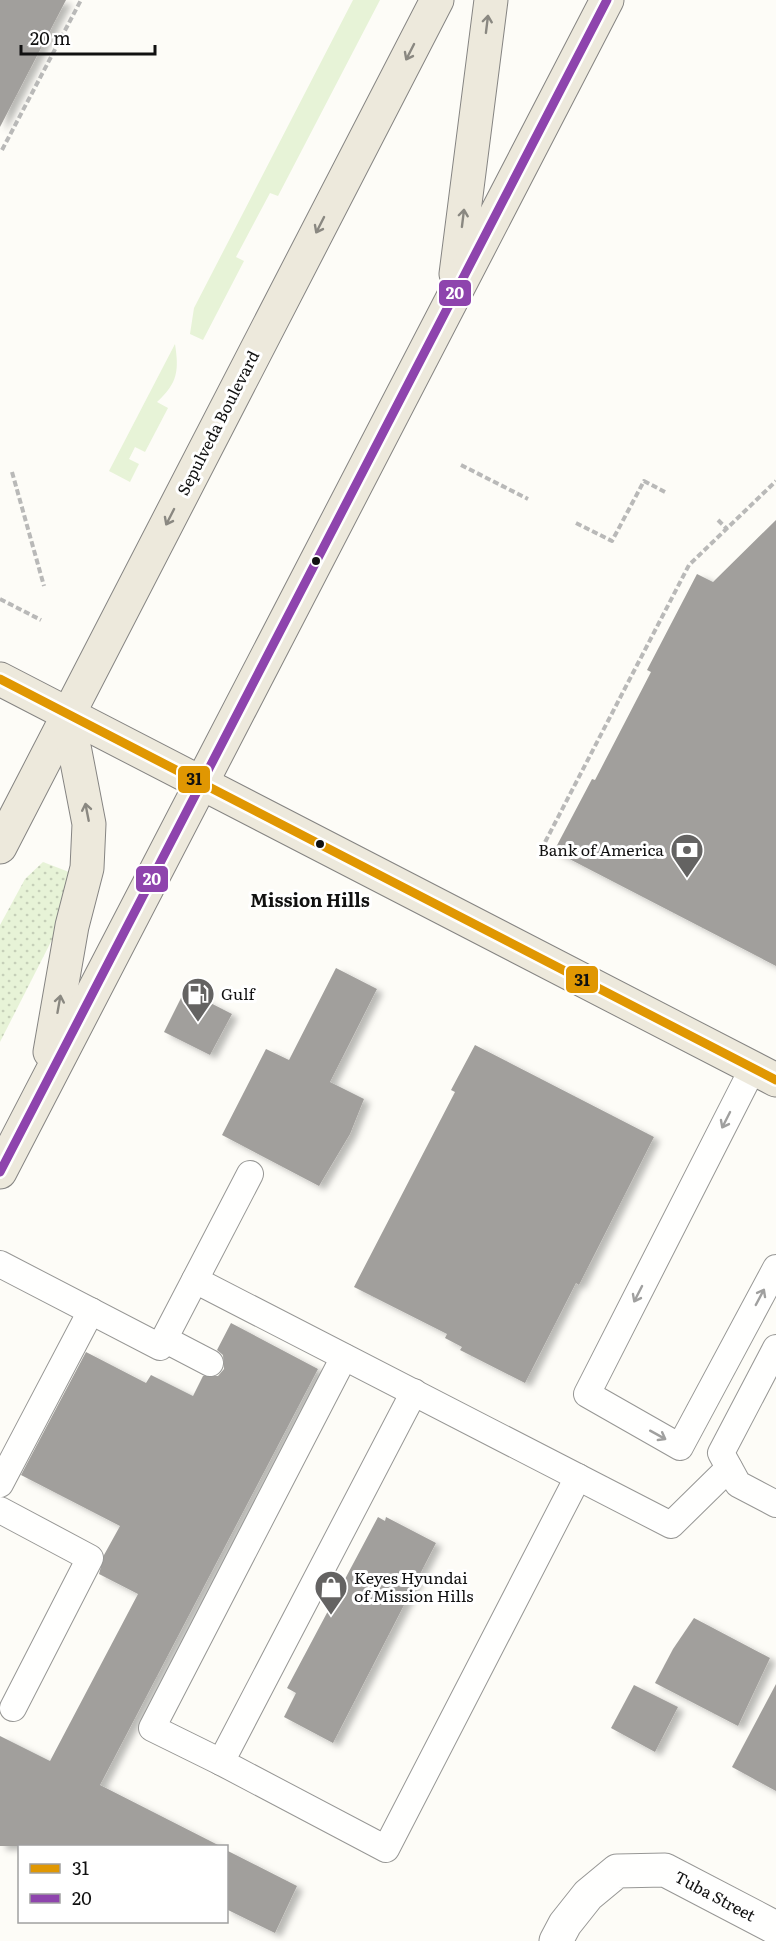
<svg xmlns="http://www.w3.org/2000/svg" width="776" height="1941" font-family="Literata,serif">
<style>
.grass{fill:#e7f3d7}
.garden{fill:url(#garden-dots)}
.building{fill:#a19f9c;filter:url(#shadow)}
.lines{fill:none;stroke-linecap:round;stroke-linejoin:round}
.lane-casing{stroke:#979795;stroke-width:28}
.street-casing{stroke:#979795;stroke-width:35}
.primary-casing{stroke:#858482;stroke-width:35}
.path{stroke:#b9b9b8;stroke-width:4;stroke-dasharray:6 3;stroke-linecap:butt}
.lane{stroke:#fffffe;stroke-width:26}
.street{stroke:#fffffe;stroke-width:33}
.primary{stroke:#ede9dc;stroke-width:33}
.bus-1-casing{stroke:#fff;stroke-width:14}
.bus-2-casing{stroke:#fff;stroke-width:14}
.bus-1{stroke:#e09702;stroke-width:9}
.bus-2{stroke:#8e44ad;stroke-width:9}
.oneway{stroke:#8a8881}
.oneway2{stroke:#a0a09f}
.bus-dot{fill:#111;stroke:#fff;stroke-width:2}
.labels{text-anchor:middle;stroke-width:6;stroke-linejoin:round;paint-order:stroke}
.street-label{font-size:16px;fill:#111;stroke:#fff}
.poi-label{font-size:16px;fill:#111;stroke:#fff;text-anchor:start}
.neighbourhood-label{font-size:18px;font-weight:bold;fill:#111;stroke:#fff}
.line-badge{stroke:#fff;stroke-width:2}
.badge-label{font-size:16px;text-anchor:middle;font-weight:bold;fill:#fff}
.pale-badge-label{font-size:16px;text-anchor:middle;font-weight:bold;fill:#111}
</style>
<defs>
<pattern id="garden-dots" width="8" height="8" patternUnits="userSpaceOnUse" patternTransform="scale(1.5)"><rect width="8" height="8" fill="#e7f3d7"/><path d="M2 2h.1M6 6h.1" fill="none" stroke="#c5cfb8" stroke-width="1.8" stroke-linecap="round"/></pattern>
<filter id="shadow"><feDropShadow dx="6" dy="4" stdDeviation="3" flood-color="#0004"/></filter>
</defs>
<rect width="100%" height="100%" fill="#fdfcf7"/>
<g class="grass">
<path d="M353 0H380L278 196 270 193 236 257 244 261 203 340 190 334 194 308Z"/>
<path d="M175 344C179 370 178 383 157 402L168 408 145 452 135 447 129 459 139 464 130 482 109 471Z"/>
</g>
<path class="garden" d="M43 862 69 872 60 924 0 1042V925L25 879Z"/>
<g class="building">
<path d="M0 0H66L0 127Z"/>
<path d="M776 520V966L554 851 592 779 595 780 651 672 647 670 697 574 713 582Z"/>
<path d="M336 968 377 989 330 1082 364 1099 350 1134 319 1186 222 1135 266 1049 289 1060Z"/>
<path d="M185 990 232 1014 210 1055 164 1032Z"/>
<path d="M475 1045 654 1137 579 1285 576 1283 525 1383 460 1350 462 1347 445 1338 447 1334 354 1287 455 1092 451 1090Z"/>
<path d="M231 1323 318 1369 100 1785 220 1846H0V1736L50 1761 138 1594 99 1574 104 1555 120 1526 21 1475 86 1352 146 1383 151 1375 193 1396 203 1376H218L224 1369 223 1355 217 1350Z"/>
<path d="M378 1517 385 1521 386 1517 436 1543 333 1743 284 1717 296 1693 287 1688Z"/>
<path d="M694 1618 770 1658 738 1726 655 1683 673 1649Z"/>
<path d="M776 1684V1791L732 1767Z"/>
<path d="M634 1685 678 1707 655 1752 611 1728Z"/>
<path d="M226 1850 297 1886 275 1933 226 1909Z"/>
</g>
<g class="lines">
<g class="lane-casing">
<g id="lane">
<path d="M753 1068 587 1394 680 1447 776 1268"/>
<path d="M0 1264 160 1347 250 1174"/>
<path d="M195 1280 671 1525 729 1468"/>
<path d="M164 1339 210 1363"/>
<path d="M776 1348 721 1453 738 1484 776 1504"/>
<path d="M414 1392 221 1762 386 1849 578 1477"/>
<path d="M0 1484 91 1311"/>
<path d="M0 1510 90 1558 13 1708"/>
<path d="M221 1762 152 1728 344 1357"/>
</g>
</g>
<g class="street-casing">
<path id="street" d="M556 1941 565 1924 588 1895 617 1871 665 1870 776 1928"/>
</g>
<g class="primary-casing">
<g id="primary">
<path d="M456 274 491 0"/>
<path d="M0 679 776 1080"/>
<path d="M0 847 437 0"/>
<path d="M50 1052 72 926 87 868 89 824 68 715"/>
<path d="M0 1172 607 0"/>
</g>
</g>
<g class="path">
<path d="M2 150 81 0"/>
<path d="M461 465 528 499"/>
<path d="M12 472 44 586"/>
<path d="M718 520 727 529"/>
<path d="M576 523 612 541 644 481 665 492"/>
<path d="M0 599 41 620"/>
<path d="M541 850 689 565 776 481"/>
</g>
<use href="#lane" class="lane"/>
<use href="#street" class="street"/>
<use href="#primary" class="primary"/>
<g class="bus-1-casing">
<path id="bus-1" d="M0 679 776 1080"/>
</g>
<g class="bus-2-casing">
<path id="bus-2" d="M0 1172 607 0"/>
</g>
<use href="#bus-1" class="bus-1"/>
<use href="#bus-2" class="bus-2"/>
</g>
<defs><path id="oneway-shaft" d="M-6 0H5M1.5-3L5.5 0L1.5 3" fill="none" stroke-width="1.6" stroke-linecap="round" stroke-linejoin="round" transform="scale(1.5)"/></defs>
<g class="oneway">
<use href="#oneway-shaft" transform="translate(487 24) rotate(-83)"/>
<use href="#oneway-shaft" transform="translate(410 52) rotate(117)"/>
<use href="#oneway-shaft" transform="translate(463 218) rotate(-83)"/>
<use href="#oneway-shaft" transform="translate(320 225) rotate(117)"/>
<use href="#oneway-shaft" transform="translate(170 517) rotate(117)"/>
<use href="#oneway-shaft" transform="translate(87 812) rotate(-101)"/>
<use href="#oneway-shaft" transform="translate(59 1004) rotate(-80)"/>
</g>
<g class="oneway2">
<use href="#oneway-shaft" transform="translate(726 1120) rotate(117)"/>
<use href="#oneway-shaft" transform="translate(638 1294) rotate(117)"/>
<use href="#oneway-shaft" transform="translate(760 1297) rotate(-62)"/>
<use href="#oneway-shaft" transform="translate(658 1435) rotate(29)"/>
</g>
<defs>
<g id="bank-pin" transform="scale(1.725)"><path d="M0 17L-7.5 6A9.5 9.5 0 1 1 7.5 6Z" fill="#646362" stroke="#fff"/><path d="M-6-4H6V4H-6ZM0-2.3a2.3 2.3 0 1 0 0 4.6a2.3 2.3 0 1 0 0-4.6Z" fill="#fff"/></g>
<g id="fuel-pin" transform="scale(1.725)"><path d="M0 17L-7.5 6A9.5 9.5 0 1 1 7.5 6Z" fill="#646362" stroke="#fff"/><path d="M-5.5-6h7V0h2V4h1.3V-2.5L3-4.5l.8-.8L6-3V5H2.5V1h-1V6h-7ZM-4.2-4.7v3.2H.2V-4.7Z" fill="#fff"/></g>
<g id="shop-pin" transform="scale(1.725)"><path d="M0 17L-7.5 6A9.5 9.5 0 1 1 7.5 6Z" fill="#646362" stroke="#fff"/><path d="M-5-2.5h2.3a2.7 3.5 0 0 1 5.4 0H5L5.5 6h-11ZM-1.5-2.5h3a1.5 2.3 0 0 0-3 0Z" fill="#fff"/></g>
</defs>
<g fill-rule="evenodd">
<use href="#bank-pin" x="687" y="850"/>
<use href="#fuel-pin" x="198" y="994"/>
<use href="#shop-pin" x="331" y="1587"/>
</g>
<g class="bus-dot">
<circle cx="316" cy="561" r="5"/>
<circle cx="320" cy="844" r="5"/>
</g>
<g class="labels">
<g class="street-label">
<text transform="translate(218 423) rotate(-63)" y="6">Sepulveda Boulevard</text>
<text transform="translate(715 1896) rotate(28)" y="6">Tuba Street</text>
</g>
<g class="poi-label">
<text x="664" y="856" text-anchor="end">Bank of America</text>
<text x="221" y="1000">Gulf</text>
<text x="354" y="1584">Keyes Hyundai<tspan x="354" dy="18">of Mission Hills</tspan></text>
</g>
<g class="neighbourhood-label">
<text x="310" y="907">Mission Hills</text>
</g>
</g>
<g class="line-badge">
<rect x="438" y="279" width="34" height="28" rx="6" fill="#8e44ad"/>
<rect x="177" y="765" width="34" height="29" rx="6" fill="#e09702"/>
<rect x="135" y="865" width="34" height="28" rx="6" fill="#8e44ad"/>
<rect x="565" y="965" width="34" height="29" rx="6" fill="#e09702"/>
</g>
<g class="badge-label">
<text x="455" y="299">20</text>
<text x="152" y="885">20</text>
</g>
<g class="pale-badge-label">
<text x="194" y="785">31</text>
<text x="582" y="986">31</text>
</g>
<rect x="18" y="1845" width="210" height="78" fill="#ffffff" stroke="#a0a0a0" stroke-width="1.5"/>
<rect x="30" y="1864" width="30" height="9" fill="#e09702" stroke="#a0a0a0" stroke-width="1.5"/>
<text x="72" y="1875" font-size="18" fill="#111111">31</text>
<rect x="30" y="1894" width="30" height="9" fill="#8e44ad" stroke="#a0a0a0" stroke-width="1.5"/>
<text x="72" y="1905" font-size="18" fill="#111111">20</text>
<path d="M21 45v9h134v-9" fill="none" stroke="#111111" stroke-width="3"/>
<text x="30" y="45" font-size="18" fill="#111111" stroke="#ffffff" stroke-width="4.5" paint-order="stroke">20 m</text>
</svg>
